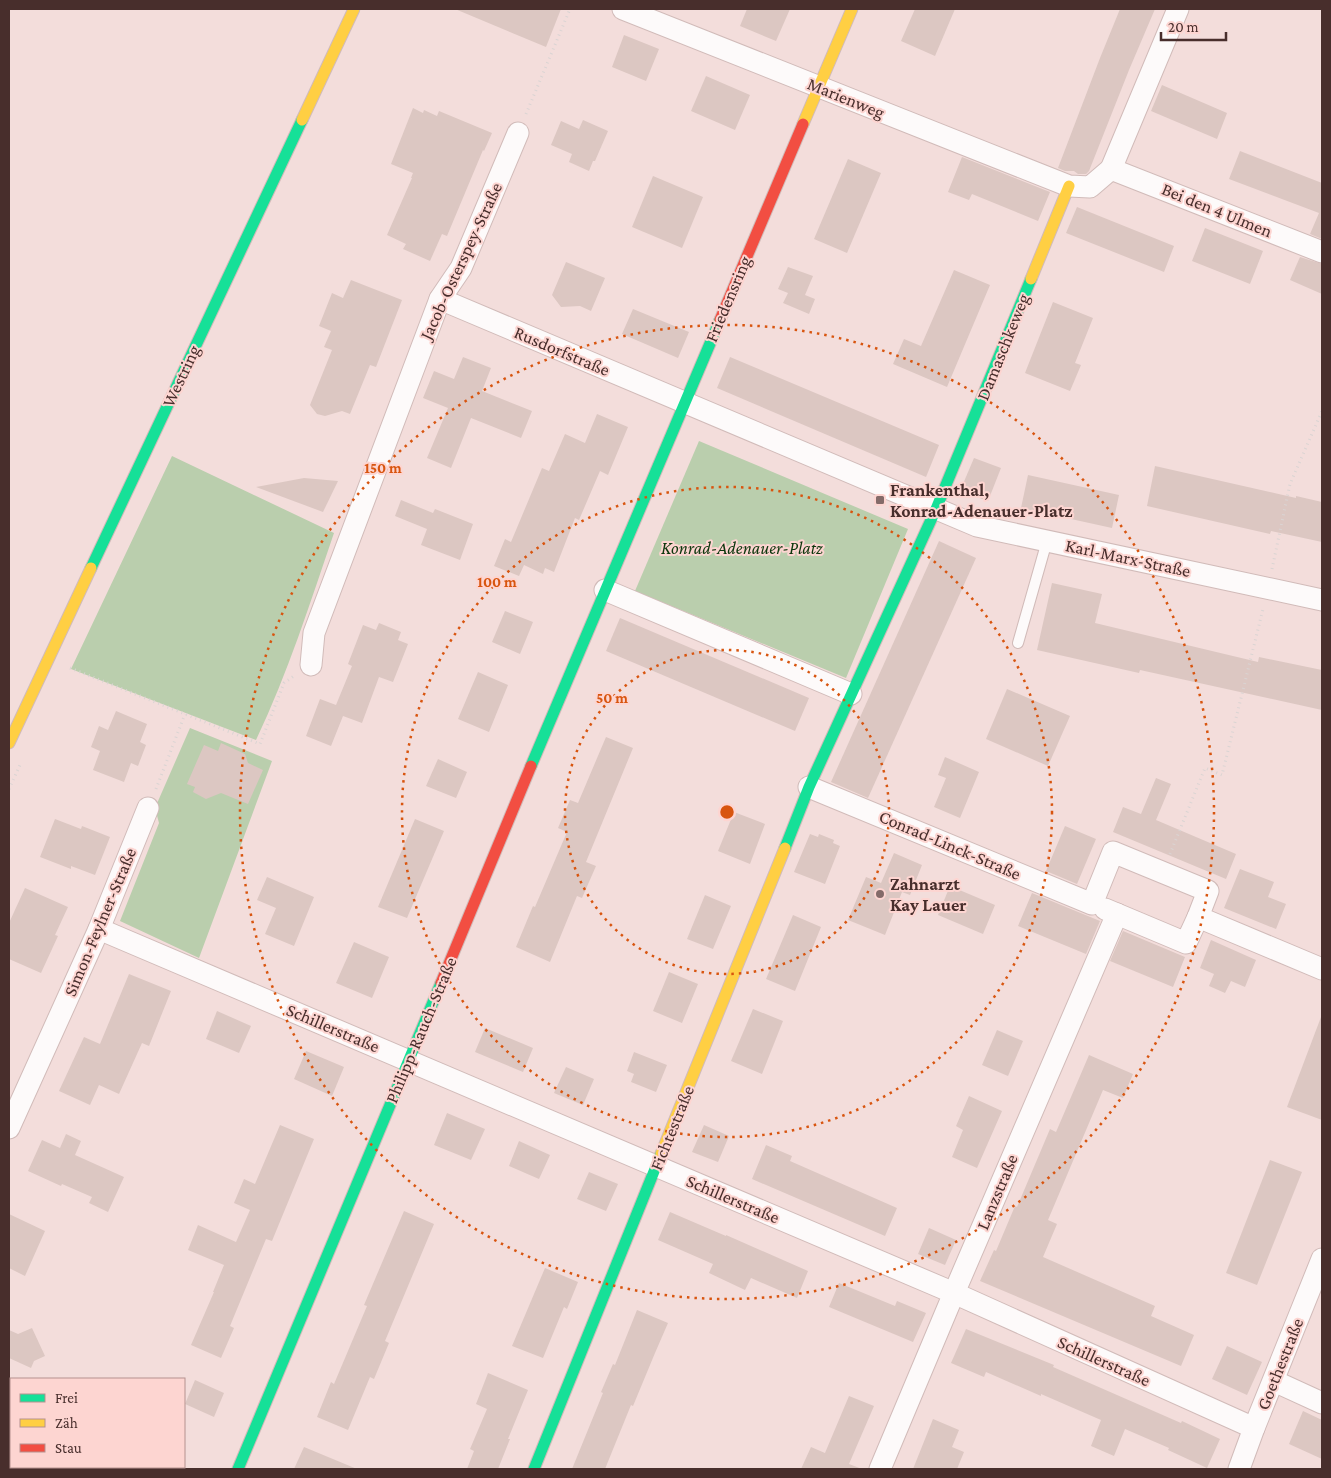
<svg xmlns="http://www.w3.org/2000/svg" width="1331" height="1478" font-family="'Crimson Pro',serif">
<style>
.green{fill:#bacead}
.building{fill:#dcc7c2}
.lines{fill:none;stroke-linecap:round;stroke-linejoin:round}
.lane-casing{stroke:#d1bbb9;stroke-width:12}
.street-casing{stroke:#d1bbb9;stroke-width:23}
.fast-casing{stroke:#d1bbb9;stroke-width:13}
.slow-casing{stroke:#d1bbb9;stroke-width:13}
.jam-casing{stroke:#d1bbb9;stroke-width:13}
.path{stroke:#dad4d3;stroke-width:3;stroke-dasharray:1 4;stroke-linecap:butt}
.lane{stroke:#fdfafa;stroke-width:10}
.street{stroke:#fdfafa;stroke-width:21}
.fast{stroke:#16e098;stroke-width:11}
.slow{stroke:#ffcf43;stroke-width:11}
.jam{stroke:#f24e42;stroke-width:11}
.ring{fill:none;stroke:#d8550f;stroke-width:2.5;stroke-dasharray:2.5 5}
.poi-dot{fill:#846b69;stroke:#fdd5d1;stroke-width:2}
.labels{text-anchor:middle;stroke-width:4;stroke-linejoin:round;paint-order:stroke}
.street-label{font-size:18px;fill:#482e2c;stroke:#fdd5d1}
.poi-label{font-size:18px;font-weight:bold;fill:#482e2c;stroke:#fdd5d1;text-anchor:start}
.park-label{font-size:18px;font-style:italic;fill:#0b360c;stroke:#fdd5d1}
.centre{fill:#d8550f;stroke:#fdd5d1;stroke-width:2.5}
.ring-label{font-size:15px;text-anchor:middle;font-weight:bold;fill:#d8550f;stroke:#fdd5d1;stroke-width:4;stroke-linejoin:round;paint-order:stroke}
</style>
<rect width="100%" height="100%" fill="#f3dddb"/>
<g class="green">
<path d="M699 441 908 529 846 678 635 591Z"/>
<path d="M172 456 334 533C310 603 288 673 256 740L71 669Z"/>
<path d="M190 728 272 761 199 958 120 921 159 823 155 808Z"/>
</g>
<g class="building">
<path d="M455 9H561L546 47Z"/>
<path d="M747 9H790L776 41 740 26Z"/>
<path d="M915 9H955L935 56 901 41Z"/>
<path d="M1120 9H1155L1129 70 1089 171 1086 174H1078L1074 171H1065L1058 168 1100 58Z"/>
<path d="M624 35 659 49 646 81 612 67Z"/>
<path d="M706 76 750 95 735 130 691 111Z"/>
<path d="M1162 85 1227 113 1217 139 1151 111Z"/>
<path d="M413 108 423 113 424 110 437 116 439 111 492 133 484 151 483 150 447 236 442 234 430 261 403 249 406 244 387 235 412 178H411L413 173 391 164Z"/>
<path d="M583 120 608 131 595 161H593L589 171 569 162 572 154 551 145 561 121 579 129Z"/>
<path d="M1240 151 1322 183V239L1310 234 1319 213 1229 179Z"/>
<path d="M962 157 1050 192 1038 221 972 194 969 200 948 192Z"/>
<path d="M848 159 881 173 847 253 814 239Z"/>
<path d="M653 176 703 197 682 248 632 227Z"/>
<path d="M1077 207 1174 246 1164 272 1066 233Z"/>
<path d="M1205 228 1263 251 1250 284 1192 261Z"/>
<path d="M1300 257 1322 264V294L1290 280Z"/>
<path d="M566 262 605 278 591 311 580 306 561 307 552 295Z"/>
<path d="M788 267 813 276 805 295 815 299 809 314 783 303 788 293 778 289Z"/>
<path d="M954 270 990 285 947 387 893 364 904 339 921 346Z"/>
<path d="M351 280 402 300 376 367 370 365 350 414 342 411 325 416 317 414 310 405 332 350 324 347 331 331 319 326 332 293 343 298Z"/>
<path d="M1053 302 1093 318 1075 363 1081 365 1070 391 1025 373Z"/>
<path d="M633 309 689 332 678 358 622 334Z"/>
<path d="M463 357 491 368 482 391 532 411 521 438 471 418 451 468 427 458 448 408 423 398 434 371 454 379Z"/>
<path d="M730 357 939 445 926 477 717 388Z"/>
<path d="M597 414 628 427 608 475 600 471 579 520 575 518 554 572 545 568 543 574 524 565 519 576 494 566 505 539 511 542 542 468 549 471 565 434 585 443Z"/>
<path d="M974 458 1001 468 988 501 960 491Z"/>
<path d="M1155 466 1296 498V496L1322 502V542L1271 531 1270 534 1147 506Z"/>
<path d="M1028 475 1119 495 1112 528 1021 508Z"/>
<path d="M304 478 338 481 323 512 256 487Z"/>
<path d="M401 500 433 513 435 509 473 524 460 560 421 545 427 529 395 516Z"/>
<path d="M939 541 976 558 868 798 831 782Z"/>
<path d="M1052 583 1102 594 1095 623 1258 662 1259 657 1322 670V710L1140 670 1139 673 1037 650Z"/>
<path d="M505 611 533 622 520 654 492 642Z"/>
<path d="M620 618 809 698 795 731 606 651Z"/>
<path d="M379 623 401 632 398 640 408 644 393 682 379 677 362 723 343 716 331 746 306 736 320 699 336 705 352 666 348 664 363 625 376 630Z"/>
<path d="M478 672 508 685 489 732 458 719Z"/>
<path d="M1007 689 1070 716 1048 766 986 739Z"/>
<path d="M116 711 147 724 140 742 146 745 138 766 131 763 124 782 93 770 100 751 91 747 99 726 108 730Z"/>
<path d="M606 737 633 748 586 862 596 866 582 898 577 896 550 962 516 947 533 906 535 907 567 832 558 828 570 800 578 803Z"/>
<path d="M221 743 245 754 248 763 263 770 248 804 221 793 206 799 193 792 195 787 187 784 204 745 218 751Z"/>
<path d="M945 757 979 772 960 818 934 807 946 778 938 775Z"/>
<path d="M438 759 467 772 456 798 426 786Z"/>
<path d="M1156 778 1171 784 1156 820 1236 854 1226 879 1113 832 1123 807 1141 814Z"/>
<path d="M734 812 765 824 750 864 718 851Z"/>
<path d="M55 819 81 829 82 826 110 837 95 875 71 866V869L40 857Z"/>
<path d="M415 819 444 831 407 918 378 907Z"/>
<path d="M1065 826 1096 839 1077 884 1046 871Z"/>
<path d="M810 834 818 837 819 834 834 840 833 843 840 846 825 884 794 872Z"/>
<path d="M894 853 922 865 910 895 902 892 885 935 848 920 866 877 881 883Z"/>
<path d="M1240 869 1274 882 1268 897 1286 904 1276 929 1224 908Z"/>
<path d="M267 877 314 897 294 946 265 934 276 908 257 900Z"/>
<path d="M950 886 995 905 983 934 938 915Z"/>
<path d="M25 888 68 907 55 935 58 936 41 973 9 959V923Z"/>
<path d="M1032 893 1100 921 1086 954 1018 926Z"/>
<path d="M705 895 731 906 713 949 687 939Z"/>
<path d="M793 915 821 927 795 991 766 979Z"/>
<path d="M1123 931 1185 957 1173 987 1110 961Z"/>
<path d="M1211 940 1256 960 1245 987 1231 981 1225 993 1209 986 1214 974 1200 968Z"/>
<path d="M354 942 389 957 372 998 336 983Z"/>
<path d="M669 972 698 984 682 1023 653 1011Z"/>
<path d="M129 974 171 991 149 1046 142 1043 119 1094 99 1085 90 1105 59 1091 84 1037 100 1044Z"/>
<path d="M753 1009 783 1021 762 1074 731 1061Z"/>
<path d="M217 1011 251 1026 239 1053 206 1039Z"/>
<path d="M1321 1017 1322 1018V1120L1287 1107Z"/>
<path d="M485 1028 533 1048 523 1072 475 1052Z"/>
<path d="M997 1030 1023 1041 1008 1076 982 1065Z"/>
<path d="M306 1051 344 1067 332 1096 294 1079Z"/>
<path d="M634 1052 667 1065 656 1092 631 1082 634 1074 627 1071Z"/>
<path d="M1089 1055 1133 1074 1123 1098 1103 1090 1048 1220 1057 1224 1043 1257 1155 1306 1151 1316 1194 1335 1181 1366 980 1281 994 1250 996 1251 1015 1206 1017 1207 1050 1129 1056 1132Z"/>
<path d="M566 1067 594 1079 583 1105 554 1093Z"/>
<path d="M969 1096 1002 1111 977 1168 952 1157 963 1130 956 1126Z"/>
<path d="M447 1113 485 1129 471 1160 434 1145Z"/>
<path d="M280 1125 314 1139 272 1241 266 1239 230 1326 234 1328 221 1358 191 1345 214 1292H213L224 1265 188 1250 198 1225 236 1242 250 1210 234 1203 244 1179 255 1184Z"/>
<path d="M704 1125 729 1136 718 1162 692 1152Z"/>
<path d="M66 1134 81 1141 75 1155 124 1177 108 1212 89 1203 92 1197 62 1184 61 1186 28 1171 42 1140 60 1148Z"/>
<path d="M519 1141 550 1155 539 1179 509 1166Z"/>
<path d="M766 1145 792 1156 790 1161 897 1208 885 1236 752 1179Z"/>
<path d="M1270 1160 1302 1172 1257 1285 1226 1273Z"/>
<path d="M589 1172 618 1184 606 1211 577 1199Z"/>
<path d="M404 1211 434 1224 385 1341 389 1343 374 1379 370 1377 348 1430 317 1417 331 1382 334 1384 367 1306 364 1305Z"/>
<path d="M670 1212 726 1236V1235L808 1271 797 1298 751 1278 745 1290 709 1273 713 1264 658 1240Z"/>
<path d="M9 1214 45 1231 25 1276 9 1268Z"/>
<path d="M929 1228 956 1240 945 1265 918 1254Z"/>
<path d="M545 1268 578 1282 567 1309 564 1307 543 1358 512 1346Z"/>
<path d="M839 1283 895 1306 897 1301 926 1313 913 1342 829 1307Z"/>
<path d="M637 1310 668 1323 655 1353 633 1406 631 1405 605 1469H572L603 1393 601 1392 613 1364 615 1365Z"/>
<path d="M32 1328 45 1356 34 1361 31 1368 9 1358V1330L18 1334Z"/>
<path d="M966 1329 1054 1365 1053 1367 1181 1423 1182 1421 1220 1439 1207 1468 1168 1450 1169 1448 1125 1429 1114 1456 1091 1446 1101 1420 1041 1394V1396L986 1372 984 1377 951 1363Z"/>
<path d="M1227 1346 1262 1362 1247 1395 1212 1379Z"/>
<path d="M488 1373 528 1390 508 1439H510L498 1469H467L474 1451 470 1449 487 1409 476 1404Z"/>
<path d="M195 1380 224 1393 214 1417 185 1404Z"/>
<path d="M849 1396 874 1406 849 1464 862 1469H801L811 1447 825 1453Z"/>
<path d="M1303 1411 1322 1420V1459L1289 1444Z"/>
<path d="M933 1419 959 1430 952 1447 964 1452 957 1469H913Z"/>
<path d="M304 1447 357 1469H294Z"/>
</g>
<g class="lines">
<g class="lane-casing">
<path id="lane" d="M1018 643 1047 541"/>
</g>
<g class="street-casing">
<g id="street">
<path d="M623 9 1069 186 1090 187 1111 169 1178 9"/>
<path d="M1111 169 1322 252"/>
<path d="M440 299 977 526 1322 600"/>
<path d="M605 590 851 694"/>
<path d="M311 665 314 633 440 299 461 268 518 133"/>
<path d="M809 787 1092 904 1113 852 1208 891 1198 917 1322 969"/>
<path d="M1105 909 1186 943 1198 917"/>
<path d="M99 929 954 1293 1254 1428"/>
<path d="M9 1128 99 929 148 808"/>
<path d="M1274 1381 1322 1403"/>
<path d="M9 1414 11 1415"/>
<path d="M135 1467 141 1469"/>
<path d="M880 1469 954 1293 1117 914"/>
<path d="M1239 1469 1254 1428 1322 1259"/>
</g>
</g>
<g class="fast-casing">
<g id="fast">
<path d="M91 568 302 120"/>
<path d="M531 766 720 320"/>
<path d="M785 848 809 787 936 509 1031 279"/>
<path d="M238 1469 441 983"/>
<path d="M534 1469 661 1154"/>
</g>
</g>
<g class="slow-casing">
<g id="slow">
<path d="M302 120 354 9"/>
<path d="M803 124 852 9"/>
<path d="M1031 279 1069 186"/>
<path d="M9 743 91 568"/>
<path d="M661 1154 785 848"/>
</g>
</g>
<g class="jam-casing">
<g id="jam">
<path d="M720 320 803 124"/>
<path d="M441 983 531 766"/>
</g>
</g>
<g class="path">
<path d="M526 114 570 9"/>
<path d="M1272 569 1290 484 1322 411"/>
<path d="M70 668 260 744 284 683 294 676"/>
<path d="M9 789 20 765"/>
<path d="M156 789 185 714"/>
<path d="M1170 854 1205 768 1222 775 1263 609"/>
<path d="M9 1449 11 1443"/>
</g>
<use href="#lane" class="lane"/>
<use href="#street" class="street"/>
<use href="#fast" class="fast"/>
<use href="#slow" class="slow"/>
<use href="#jam" class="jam"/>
</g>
<g class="ring">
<circle cx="727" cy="812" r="162"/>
<circle cx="727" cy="812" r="325"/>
<circle cx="727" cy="812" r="487"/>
</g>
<g class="poi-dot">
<rect x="875" y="495" width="10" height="10" rx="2.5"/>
<circle cx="880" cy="894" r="5"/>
</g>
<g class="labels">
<g class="street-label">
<text transform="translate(846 98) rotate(22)" y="6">Marienweg</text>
<text transform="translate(1217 210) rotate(22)" y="6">Bei den 4 Ulmen</text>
<text transform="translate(461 261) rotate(-65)" y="6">Jacob-Osterspey-Straße</text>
<text transform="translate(728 299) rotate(-67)" y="6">Friedensring</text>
<text transform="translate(1003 347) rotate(-68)" y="6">Damaschkeweg</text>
<text transform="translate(562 351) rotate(23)" y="6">Rusdorfstraße</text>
<text transform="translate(181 376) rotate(-65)" y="6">Westring</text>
<text transform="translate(1128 558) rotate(12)" y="6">Karl-Marx-Straße</text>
<text transform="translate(950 845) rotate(23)" y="6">Conrad-Linck-Straße</text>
<text transform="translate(100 922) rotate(-67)" y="6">Simon-Feylner-Straße</text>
<text transform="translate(333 1028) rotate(23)" y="6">Schillerstraße</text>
<text transform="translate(421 1030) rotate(-67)" y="6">Philipp-Rauch-Straße</text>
<text transform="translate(672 1128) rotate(-68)" y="6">Fichtestraße</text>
<text transform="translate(997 1192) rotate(-67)" y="6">Lanzstraße</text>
<text transform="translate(733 1199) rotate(23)" y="6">Schillerstraße</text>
<text transform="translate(1104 1361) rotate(24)" y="6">Schillerstraße</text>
<text transform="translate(1280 1364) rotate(-68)" y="6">Goethestraße</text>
</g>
<g class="poi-label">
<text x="890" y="496">Frankenthal,<tspan x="890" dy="21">Konrad-Adenauer-Platz</tspan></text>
<text x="890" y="890">Zahnarzt<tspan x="890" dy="21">Kay Lauer</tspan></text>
</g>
<g class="park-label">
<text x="742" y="554">Konrad-Adenauer-Platz</text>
</g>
</g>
<circle cx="727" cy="812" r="8" class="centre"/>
<g class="ring-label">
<text x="383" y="473">150 m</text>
<text x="497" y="587">100 m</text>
<text x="612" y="703">50 m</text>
</g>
<rect width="1331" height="1478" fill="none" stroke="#482e2c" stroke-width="20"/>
<rect x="10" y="1378" width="175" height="90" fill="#fdd5d1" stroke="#b5928f"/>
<rect x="20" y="1394" width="25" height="8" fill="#16e098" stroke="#b5928f"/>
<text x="55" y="1403" font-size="15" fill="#482e2c">Frei</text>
<rect x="20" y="1419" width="25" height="8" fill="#ffcf43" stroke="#b5928f"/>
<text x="55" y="1428" font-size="15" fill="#482e2c">Zäh</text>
<rect x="20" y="1444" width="25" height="8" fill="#f24e42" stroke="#b5928f"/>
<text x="55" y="1453" font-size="15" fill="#482e2c">Stau</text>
<path d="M1161 32v8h65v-8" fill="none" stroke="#482e2c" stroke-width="2.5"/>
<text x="1168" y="32" font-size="15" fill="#482e2c" stroke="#fdd5d1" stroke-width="4" paint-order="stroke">20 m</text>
</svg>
